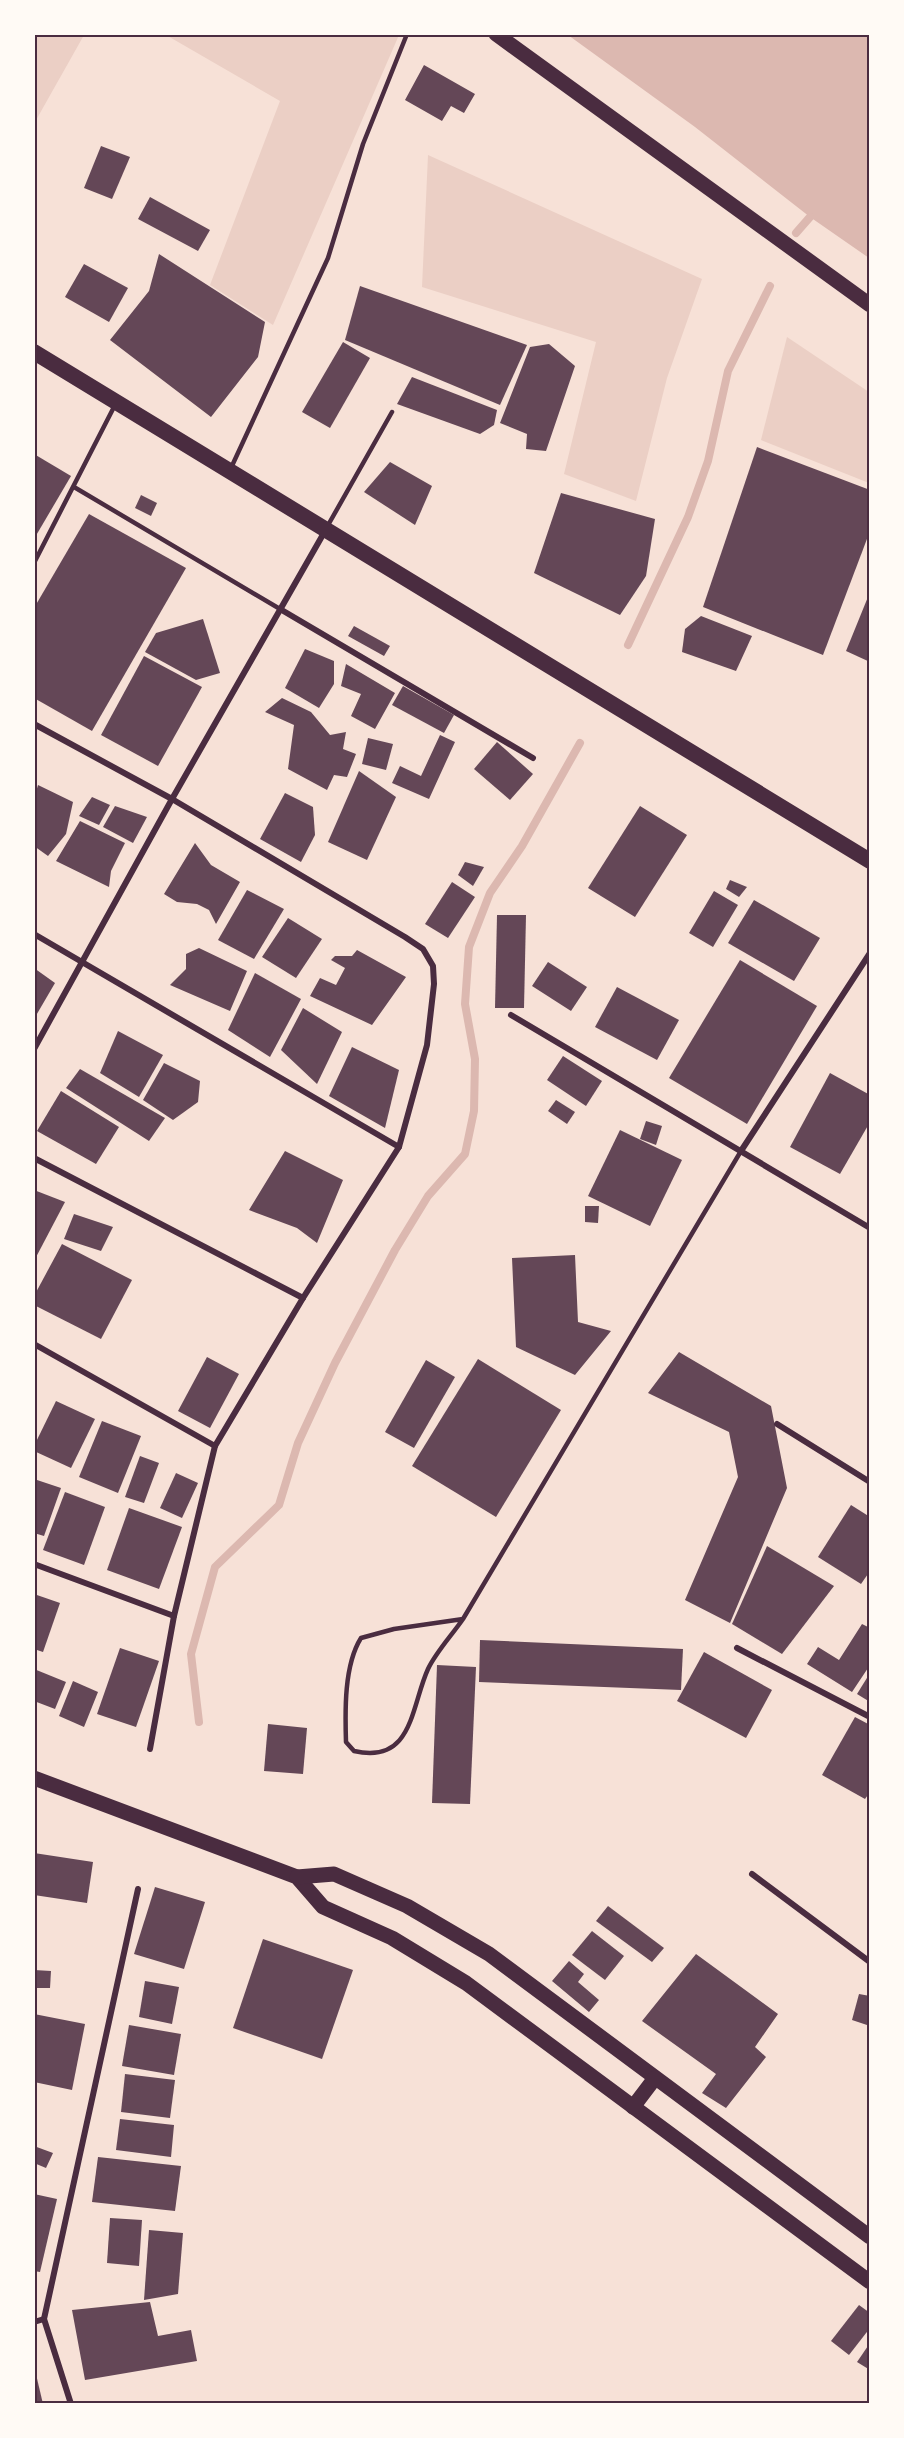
<svg xmlns="http://www.w3.org/2000/svg" width="904" height="2438" font-family="Poppins,sans-serif">
<style>
.green{fill:#ebcfc5}
.water{fill:#dcb8b0}
.lines{fill:none;stroke-linecap:round;stroke-linejoin:round}
.stream{stroke:#dcb8b0;stroke-width:8}
.building{fill:#644757}
.service{stroke:#4a2c40;stroke-width:4.5}
.minor{stroke:#4a2c40;stroke-width:6}
.primary{stroke:#4a2c40;stroke-width:15}
.trunk{stroke:#4a2c40;stroke-width:16}
.neatline{fill:none;stroke:#4a2c40;stroke-width:2}
</style>
<rect width="100%" height="100%" fill="#f7e1d7"/>
<g class="green">
<path d="M35 34 84 35 35 122 34 35Z"/>
<path d="M166 35H399L273 325 210 285 280 101Z"/>
<path d="M428 155 702 279 667 378 636 501 564 474 596 342 422 287Z"/>
<path d="M787 337 869 392V483L761 440Z"/>
</g>
<path class="water" d="M568 35H869V258L810 217 695 127Z"/>
<g class="lines">
<g class="stream">
<path d="M796 233 810 217"/>
<path d="M628 645 688 517 708 461 728 371 770 286"/>
<path d="M199 1722 191 1654 215 1567 279 1505 298 1443 335 1363 395 1250 428 1196 465 1154 474 1111 475 1059 465 1004 469 947 490 893 522 846 580 743"/>
</g>
</g>
<g class="building">
<path d="M424 65 475 94 464 113 451 106 442 121 405 100Z"/>
<path d="M101 146 130 157 112 199 84 188Z"/>
<path d="M150 197 210 230 198 251 138 219Z"/>
<path d="M159 254 265 322 258 357 211 417 110 340 149 291Z"/>
<path d="M84 264 128 288 109 322 65 297Z"/>
<path d="M360 286 527 345 500 405 345 340Z"/>
<path d="M343 342 370 358 330 428 302 412Z"/>
<path d="M549 344 575 366 546 451 526 449 527 434 500 423 530 347Z"/>
<path d="M412 377 497 410 494 425 480 434 397 404Z"/>
<path d="M757 447 870 490V531L823 655 703 607Z"/>
<path d="M34 454 71 476 34 539Z"/>
<path d="M390 462 432 486 415 525 364 492Z"/>
<path d="M561 493 655 519 646 576 620 615 534 573Z"/>
<path d="M141 495 157 503 151 516 135 508Z"/>
<path d="M89 514 186 568 92 731 34 698V608Z"/>
<path d="M870 592V662L846 651Z"/>
<path d="M701 616 752 636 736 671 682 652 685 629Z"/>
<path d="M203 619 220 673 196 680 145 652 156 633Z"/>
<path d="M354 626 390 646 384 656 348 636Z"/>
<path d="M305 649 334 661V684L319 708 285 688Z"/>
<path d="M144 656 202 687 158 766 101 735Z"/>
<path d="M346 664 395 693 375 729 351 716 361 694 341 686Z"/>
<path d="M403 686 454 715 444 733 392 705Z"/>
<path d="M282 698 311 712 330 735 346 732 343 749 356 754 347 777 334 775 327 790 288 769 294 725 265 712Z"/>
<path d="M440 735 455 742 429 799 392 783 400 766 421 776Z"/>
<path d="M368 738 393 744 386 770 362 764Z"/>
<path d="M497 742 533 774 510 800 474 769Z"/>
<path d="M359 771 396 797 367 860 328 842Z"/>
<path d="M38 785 73 802 66 834 48 856 34 846V799Z"/>
<path d="M285 793 313 807 315 835 301 862 260 839Z"/>
<path d="M92 797 110 805 99 825 79 816Z"/>
<path d="M115 806 147 817 133 843 103 827Z"/>
<path d="M640 806 687 835 635 917 588 888Z"/>
<path d="M80 821 125 843 111 871 109 887 56 861Z"/>
<path d="M195 843 211 865 240 882 216 924 209 910 197 904 177 902 164 894Z"/>
<path d="M465 862 484 867 473 886 458 875Z"/>
<path d="M730 880 747 887 739 897 726 889Z"/>
<path d="M452 882 475 897 448 938 425 924Z"/>
<path d="M247 890 284 909 254 959 218 940Z"/>
<path d="M714 891 738 905 713 947 689 933Z"/>
<path d="M754 900 820 938 794 981 728 943Z"/>
<path d="M497 915H526L524 1008H495Z"/>
<path d="M288 918 322 939 296 978 262 957Z"/>
<path d="M199 948 247 971 230 1011 170 985 186 969V954Z"/>
<path d="M357 950 406 977 372 1025 310 996 320 978 336 985 345 968 331 960 335 956H352Z"/>
<path d="M740 960 817 1006 747 1124 669 1078Z"/>
<path d="M548 962 587 987 571 1011 532 986Z"/>
<path d="M34 968 55 983 34 1019Z"/>
<path d="M255 973 301 999 270 1057 228 1030Z"/>
<path d="M617 987 679 1020 657 1060 595 1027Z"/>
<path d="M303 1008 342 1032 317 1084 281 1050Z"/>
<path d="M118 1031 163 1055 139 1097 100 1073Z"/>
<path d="M352 1047 399 1070 385 1128 329 1096Z"/>
<path d="M563 1056 602 1081 586 1106 547 1080Z"/>
<path d="M164 1063 200 1081 198 1102 173 1120 143 1100Z"/>
<path d="M80 1069 165 1118 149 1141 66 1088Z"/>
<path d="M830 1073 870 1095V1122L840 1174 790 1147Z"/>
<path d="M61 1091 119 1127 96 1164 37 1131Z"/>
<path d="M556 1100 575 1112 567 1124 548 1111Z"/>
<path d="M646 1121 662 1126 656 1145 640 1139Z"/>
<path d="M620 1130 682 1160 650 1226 588 1196Z"/>
<path d="M285 1151 343 1180 317 1243 297 1228 249 1210Z"/>
<path d="M34 1190 65 1202 34 1261Z"/>
<path d="M585 1206H599L598 1223 585 1222Z"/>
<path d="M74 1214 113 1227 101 1251 64 1239Z"/>
<path d="M62 1244 132 1280 101 1339 34 1305V1296Z"/>
<path d="M575 1255 578 1322 611 1331 575 1375 516 1347 512 1258Z"/>
<path d="M679 1352 771 1406 787 1488 730 1623 685 1600 738 1477 729 1432 648 1393Z"/>
<path d="M207 1357 239 1374 210 1428 178 1411Z"/>
<path d="M478 1359 561 1410 496 1517 412 1466Z"/>
<path d="M426 1360 455 1377 414 1448 385 1432Z"/>
<path d="M56 1401 95 1419 71 1468 34 1451V1446Z"/>
<path d="M102 1421 141 1436 118 1493 79 1477Z"/>
<path d="M140 1456 159 1463 144 1503 125 1497Z"/>
<path d="M176 1473 198 1483 182 1518 160 1508Z"/>
<path d="M34 1479 61 1488 44 1536 34 1533Z"/>
<path d="M65 1492 105 1507 84 1565 43 1550Z"/>
<path d="M851 1505 870 1517V1571L861 1584 818 1557Z"/>
<path d="M129 1508 182 1527 159 1589 107 1570Z"/>
<path d="M767 1546 834 1586 782 1654 732 1624Z"/>
<path d="M34 1594 60 1603 43 1652 34 1649Z"/>
<path d="M862 1624 870 1628V1665L852 1692 807 1664 818 1647 839 1660Z"/>
<path d="M480 1640 683 1649 681 1690 479 1682Z"/>
<path d="M120 1648 159 1661 136 1727 97 1714Z"/>
<path d="M704 1652 772 1690 746 1738 677 1701Z"/>
<path d="M437 1665 476 1667 470 1804 432 1803Z"/>
<path d="M34 1669 66 1682 55 1709 34 1701Z"/>
<path d="M870 1673V1702L857 1694Z"/>
<path d="M73 1681 98 1692 84 1727 59 1716Z"/>
<path d="M855 1717 870 1725V1792L865 1799 822 1775Z"/>
<path d="M268 1724 307 1728 303 1774 264 1771Z"/>
<path d="M34 1853 93 1862 87 1903 34 1895Z"/>
<path d="M155 1887 205 1902 184 1969 134 1954Z"/>
<path d="M608 1906 664 1948 652 1962 596 1921Z"/>
<path d="M592 1931 624 1956 605 1980 572 1955Z"/>
<path d="M263 1939 353 1970 322 2059 233 2028Z"/>
<path d="M696 1954 778 2014 755 2047 766 2057 726 2108 702 2093 716 2074 642 2021Z"/>
<path d="M569 1961 584 1974 578 1982 599 2000 589 2012 552 1981Z"/>
<path d="M34 1970 51 1971 50 1988H34Z"/>
<path d="M145 1981 179 1987 172 2024 139 2017Z"/>
<path d="M859 1994 870 1996 867 2025 852 2020Z"/>
<path d="M34 2014 85 2024 72 2090 34 2082Z"/>
<path d="M129 2025 181 2034 174 2075 122 2066Z"/>
<path d="M125 2074 175 2080 170 2118 121 2112Z"/>
<path d="M120 2119 174 2125 171 2157 116 2150Z"/>
<path d="M34 2146 53 2153 46 2168 34 2163Z"/>
<path d="M98 2157 181 2166 175 2211 92 2202Z"/>
<path d="M34 2194 57 2199 40 2272 34 2271Z"/>
<path d="M110 2218 142 2220 139 2266 107 2263Z"/>
<path d="M149 2230 183 2233 178 2294 144 2300Z"/>
<path d="M150 2302 158 2336 191 2330 197 2361 85 2380 72 2310Z"/>
<path d="M859 2305 870 2313V2328L849 2355 831 2341Z"/>
<path d="M870 2343V2370L857 2362Z"/>
<path d="M34 2370H35L43 2404H34Z"/>
</g>
<g class="lines">
<g class="service">
<path d="M231 468 328 258 363 144 407 34"/>
<path d="M74 487 280 609"/>
<path d="M327 527 392 412"/>
<path d="M34 563 115 405"/>
<path d="M463 1619 394 1629 361 1638C344 1665 345 1711 346 1742L354 1751C413 1765 411 1706 428 1669 436 1652 452 1635 463 1619L741 1151"/>
</g>
<g class="minor">
<path d="M280 609 533 758"/>
<path d="M34 724 172 799 405 937 423 949 433 966 434 984 427 1045 399 1147 303 1298 215 1446 174 1616 150 1749"/>
<path d="M34 934 399 1147"/>
<path d="M511 1015 870 1228"/>
<path d="M34 1049 172 799 325 531"/>
<path d="M741 1151 870 953"/>
<path d="M34 1158 303 1298"/>
<path d="M34 1344 215 1446"/>
<path d="M777 1424 870 1482"/>
<path d="M34 1564 174 1616"/>
<path d="M737 1648 870 1717"/>
<path d="M752 1874 870 1962"/>
<path d="M34 2322 44 2319"/>
<path d="M71 2404 44 2319 138 1889"/>
</g>
<g class="primary">
<path d="M496 34 870 305"/>
<path d="M34 1778 297 1877 323 1907 392 1938 466 1983 870 2282"/>
<path d="M297 1877 334 1874 407 1906 489 1954 870 2237"/>
<path d="M633 2107 655 2078"/>
</g>
<path class="trunk" d="M34 352 870 861"/>
</g>
<rect width="904" height="2438" fill="none" stroke="#fffaf5" stroke-width="72"/>
<rect x="36" y="36" width="832" height="2366" class="neatline"/>
</svg>
